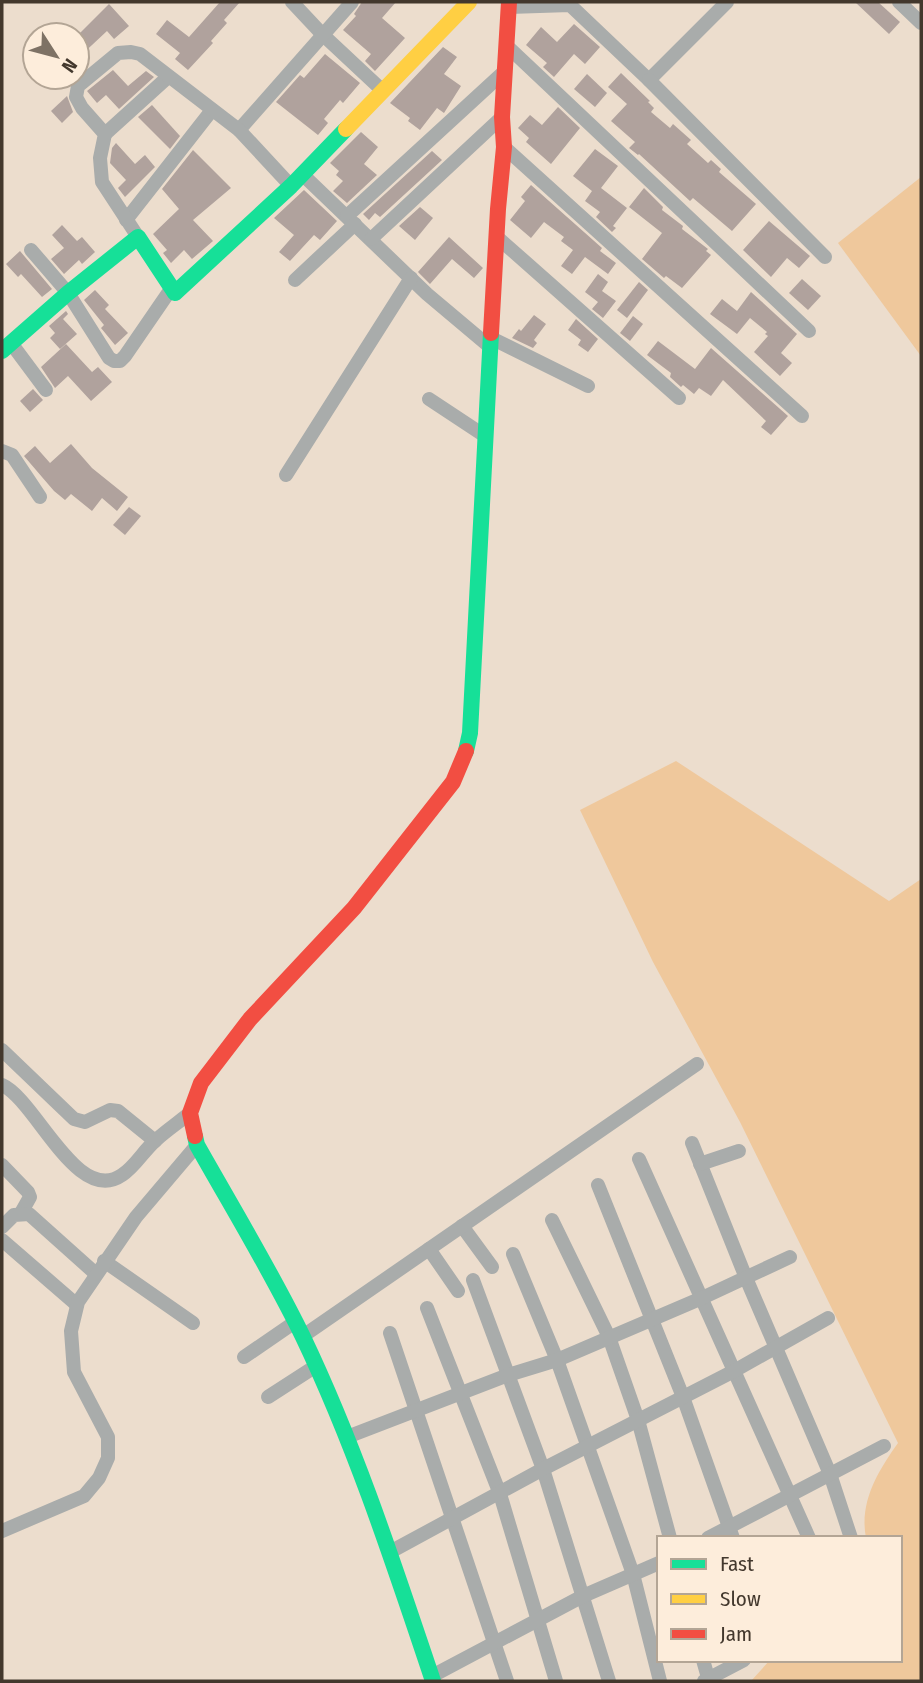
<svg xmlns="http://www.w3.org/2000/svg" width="923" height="1683" font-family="'Fira Sans Condensed',sans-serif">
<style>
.green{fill:#efc89c}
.building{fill:#b0a29d}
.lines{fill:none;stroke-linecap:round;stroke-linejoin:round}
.street{stroke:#a9acab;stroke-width:14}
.fast{stroke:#16e098;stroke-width:16}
.slow{stroke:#ffcf43;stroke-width:16}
.jam{stroke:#f24e42;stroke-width:16}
</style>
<rect width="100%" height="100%" fill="#ecddcd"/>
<g class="green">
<path d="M921 177V356L838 243Z"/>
<path d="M676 761 889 901 921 879V1681H751L770 1660H900V1538H866C859 1502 878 1471 898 1443L740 1122 653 962 580 810Z"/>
</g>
<g class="building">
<path d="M220 2H240L224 20 227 23 211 41 213 43 188 70 175 59 180 53 156 34 167 20 189 37Z"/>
<path d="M362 2H396L382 18 405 38 375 71 365 61 371 54 343 30 356 16 354 14Z"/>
<path d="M855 2H878L900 22 889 34Z"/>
<path d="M109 4 129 26 114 39 107 31 77 59V36Z"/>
<path d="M574 24 600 47 585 64 574 54 554 77 543 67 547 63 526 45 541 27 557 42Z"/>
<path d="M443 47 457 57 444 74 461 86 444 113 437 108 420 130 408 121 410 118 390 103Z"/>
<path d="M325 54 360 83 343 103 340 100 324 119 328 123 318 135 276 102 300 75 304 78Z"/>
<path d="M113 70 128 86 146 71 154 77 119 109 106 95 97 103 87 91Z"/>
<path d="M621 73 650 101 648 102 654 108 651 112 670 128 673 124 691 140 687 144 708 163 711 160 721 169 719 172 756 204 732 231 693 198 690 201 639 154 638 155 629 148 635 142 611 121 627 104 608 87Z"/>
<path d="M587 74 607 93 595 107 574 89Z"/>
<path d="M67 96 73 112 62 123 51 111Z"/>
<path d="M152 105 180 136 170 149 138 117Z"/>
<path d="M558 107 580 128 551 164 526 142 529 138 518 128 530 115 542 125Z"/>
<path d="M361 132 378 147 364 164 377 175 347 203 333 191 343 181 336 175 339 171 330 163Z"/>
<path d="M116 143 135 164 145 155 155 167 125 197 118 188 126 180 110 163 112 148Z"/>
<path d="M595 149 618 166 601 188 627 208 613 226 616 228 612 232 596 217 600 212 585 201 592 191 573 176Z"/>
<path d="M193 150 231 188 193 220 213 241 192 259 184 250 171 263 163 253 167 250 153 234 179 209 162 189Z"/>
<path d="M432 151 442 160 380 217 375 213 369 220 363 214Z"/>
<path d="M531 185 602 248 600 251 616 263 608 274 585 257 572 274 561 266 573 250 561 241 564 237 544 222 531 238 510 220 525 201 521 197Z"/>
<path d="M644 188 663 207 662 210 683 226 682 229 708 249 706 251 711 255 682 288 666 276 664 278 642 259 662 233 629 207Z"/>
<path d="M304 190 337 221 320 240 314 235 290 261 279 252 294 235 274 218Z"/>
<path d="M420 207 433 218 415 240 399 226Z"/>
<path d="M769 221 810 256 799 268 787 258 771 277 743 250Z"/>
<path d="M62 225 77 241 82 237 95 252 82 264 79 260 64 274 51 259 64 248 52 235Z"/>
<path d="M449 237 483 268 474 278 452 259 430 284 418 272Z"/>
<path d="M20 251 52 289 42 297 21 274 18 277 6 264Z"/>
<path d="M598 274 608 282 602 291 616 301 603 318 592 309 598 302 585 292Z"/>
<path d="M802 279 821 296 808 310 789 293Z"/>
<path d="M639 282 648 290 627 318 617 310Z"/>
<path d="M95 290 109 305 105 309 128 333 115 345 101 328 104 325 84 300Z"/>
<path d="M751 292 797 334 781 353 792 363 780 376 754 352 768 336 765 334 767 332 750 318 737 334 710 314 722 299 737 311Z"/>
<path d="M66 311 68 314 63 319 77 334 60 349 50 338 55 333 49 326Z"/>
<path d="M534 315 546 324 534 340 537 343 533 348 512 338 519 329 521 331Z"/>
<path d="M633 316 643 324 630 341 620 333Z"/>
<path d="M576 319 598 339 588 352 578 345 581 340 568 330Z"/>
<path d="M658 341 695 369 711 348 788 416 771 435 761 427 766 421 723 380 711 396 699 388 694 394 683 385 681 387 670 377 671 373 647 355Z"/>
<path d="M66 344 92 372 98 367 112 382 91 401 68 376 55 388 41 367Z"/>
<path d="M33 389 43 400 30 412 20 401Z"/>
<path d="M71 444 92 468 128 497 117 511 102 498 92 511 71 494 65 500 54 491 24 456 35 446 50 463Z"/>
<path d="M129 507 141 516 125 535 113 525Z"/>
</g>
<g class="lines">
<g class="street">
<path d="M292 2 322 34 383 91"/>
<path d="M899 2 921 23"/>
<path d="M509 7 570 5 649 80 727 2"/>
<path d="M507 46 809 331"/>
<path d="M649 80 825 257"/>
<path d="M239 130 352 2"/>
<path d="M105 134 168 77"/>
<path d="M504 147 802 416"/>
<path d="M302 174 427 294 490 347"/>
<path d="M347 216 505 71"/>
<path d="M126 220 212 110"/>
<path d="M138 237 102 182 100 158 105 134 82 108 76 97 78 86 118 53 131 52 140 54 239 130 291 186"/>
<path d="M497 237 679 398"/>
<path d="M371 239 502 117"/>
<path d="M31 250 68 293 109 358 114 361H120L125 356 171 289"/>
<path d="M295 280 355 224"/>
<path d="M491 338 588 386"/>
<path d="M11 343 46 390"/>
<path d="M429 399 485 436"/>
<path d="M2 451 12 455 40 497"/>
<path d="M286 475 411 278"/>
<path d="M2 1050 74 1119 85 1122 110 1110 118 1111 155 1141"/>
<path d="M2 1085C36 1100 77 1206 122 1175 135 1167 144 1150 156 1140 167 1130 179 1122 190 1113"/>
<path d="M692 1143 746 1278 830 1474 851 1538"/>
<path d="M639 1159 809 1538"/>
<path d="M700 1164 739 1151"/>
<path d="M2 1165 28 1192 30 1197 21 1213"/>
<path d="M598 1185 683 1397 733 1538"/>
<path d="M552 1220 609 1337 638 1420 670 1538"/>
<path d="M462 1226 492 1267"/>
<path d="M2 1227 14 1215 29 1214 96 1274"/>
<path d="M2 1240 77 1305"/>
<path d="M429 1249 458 1291"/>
<path d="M513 1254 557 1360 633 1574 660 1681"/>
<path d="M104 1261 193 1323"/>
<path d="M473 1280 543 1469 609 1681"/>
<path d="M427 1308 500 1494 556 1681"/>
<path d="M390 1333 507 1681"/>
<path d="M303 1336 697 1064"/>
<path d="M244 1357 295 1322"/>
<path d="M268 1397 316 1366"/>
<path d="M347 1437 508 1375 557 1360 702 1298 790 1257"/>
<path d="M2 1531 84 1496 99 1478 108 1458V1437L74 1372 71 1331 78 1302 136 1217 197 1145"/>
<path d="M708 1538 884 1446"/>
<path d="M390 1552 543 1469 734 1371 828 1318"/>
<path d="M703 1660 709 1681"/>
<path d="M432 1676 583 1596 659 1563"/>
<path d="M704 1681 744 1660"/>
</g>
<g class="fast">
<path d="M2 351 68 293 138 237 175 293 291 186 346 129"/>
<path d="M466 751 470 733 491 333"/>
<path d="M195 1136 197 1145C233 1209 271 1271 303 1337 356 1448 394 1565 433 1681"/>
</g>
<path class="slow" d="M346 129 469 2"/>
<g class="jam">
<path d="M491 333 498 209 504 147 502 117 509 2"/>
<path d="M195 1136 190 1113 201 1083 250 1019 354 908 453 782 466 751"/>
</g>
</g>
<rect width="923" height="1683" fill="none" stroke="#43382d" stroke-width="7"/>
<rect x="657" y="1536" width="245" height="126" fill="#fdeddb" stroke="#b3a595" stroke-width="2"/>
<rect x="671" y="1559" width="35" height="10" fill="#16e098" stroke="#b3a595" stroke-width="2"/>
<text x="720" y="1571" font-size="21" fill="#43382d">Fast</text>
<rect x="671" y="1594" width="35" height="10" fill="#ffcf43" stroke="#b3a595" stroke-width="2"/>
<text x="720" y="1606" font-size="21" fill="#43382d">Slow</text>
<rect x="671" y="1629" width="35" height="10" fill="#f24e42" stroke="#b3a595" stroke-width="2"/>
<text x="720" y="1641" font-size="21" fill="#43382d">Jam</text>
<g transform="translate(56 56) rotate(126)"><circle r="33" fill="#fdeddb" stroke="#b3a595" stroke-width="2"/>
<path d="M0-5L12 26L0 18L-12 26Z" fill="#7e7265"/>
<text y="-10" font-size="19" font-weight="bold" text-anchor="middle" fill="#43382d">N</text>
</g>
</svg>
